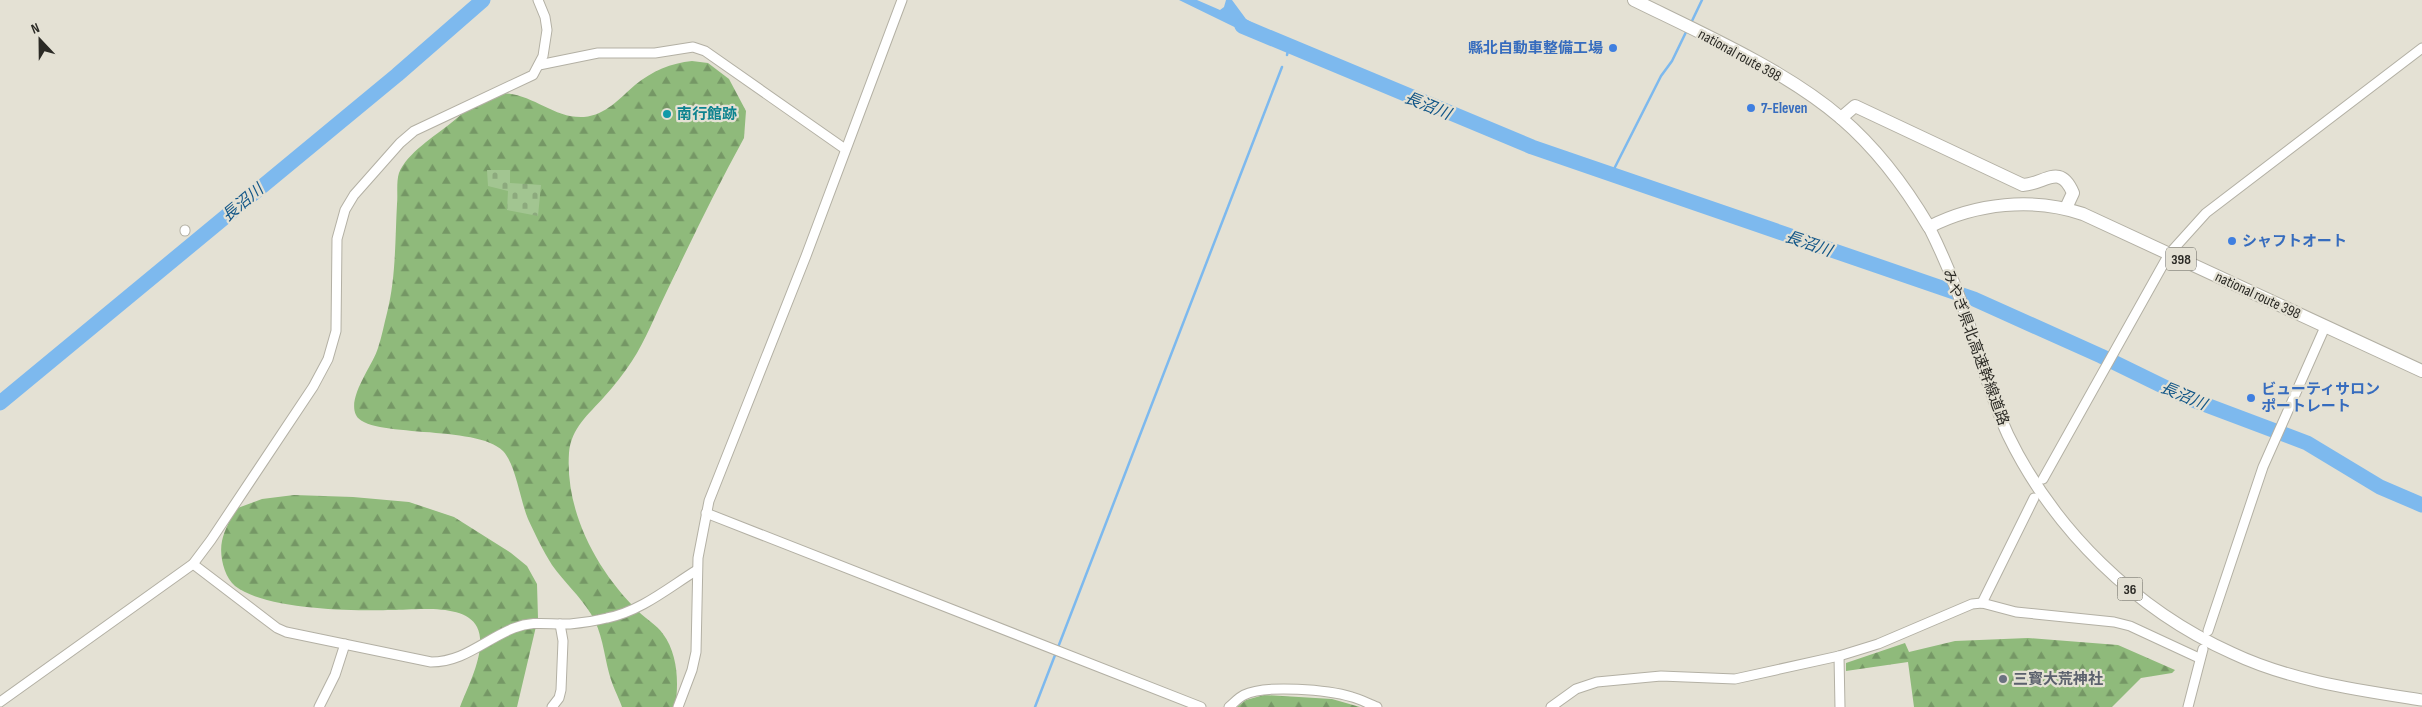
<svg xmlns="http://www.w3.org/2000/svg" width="2422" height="707" font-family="'Sofia Sans Condensed','Noto Sans JP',sans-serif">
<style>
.forest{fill:url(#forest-firs)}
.cemetery{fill:url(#cemetery-stones)}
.water{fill:#7db9ee}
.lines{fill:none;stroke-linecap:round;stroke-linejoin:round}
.stream{stroke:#7db9ee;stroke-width:2.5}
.river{stroke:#7db9ee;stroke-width:15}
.minor-casing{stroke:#b3b0a4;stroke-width:11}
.major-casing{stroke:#b3b0a4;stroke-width:13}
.highway-casing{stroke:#b3b0a4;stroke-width:14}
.minor{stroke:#fff;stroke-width:9}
.major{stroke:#fff;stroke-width:11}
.highway{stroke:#fff;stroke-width:12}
.shop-dot{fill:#3f7fe0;stroke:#e4e1d4;stroke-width:2}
.culture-dot{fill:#0f9aa8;stroke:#e4e1d4;stroke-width:2}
.worship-dot{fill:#6b7280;stroke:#e4e1d4;stroke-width:2}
.labels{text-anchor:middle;stroke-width:4.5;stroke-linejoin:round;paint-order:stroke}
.shield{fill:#e4e1d4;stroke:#62615a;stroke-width:1}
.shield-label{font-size:14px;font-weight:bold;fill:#2b2a25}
.shop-label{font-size:15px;font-weight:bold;fill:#366cbe;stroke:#e4e1d4;text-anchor:start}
.street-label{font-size:15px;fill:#2b2a25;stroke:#e4e1d4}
.culture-label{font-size:15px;font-weight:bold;fill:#0d838f;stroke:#e4e1d4;text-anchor:start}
.worship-label{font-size:15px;font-weight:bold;fill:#5b616d;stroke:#e4e1d4;text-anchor:start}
.water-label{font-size:16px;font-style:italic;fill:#125687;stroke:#e4e1d4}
</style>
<defs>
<pattern id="forest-firs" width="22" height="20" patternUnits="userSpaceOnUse" patternTransform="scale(1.25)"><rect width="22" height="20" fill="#8fba7b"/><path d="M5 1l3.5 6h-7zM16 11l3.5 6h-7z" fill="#759765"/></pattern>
<pattern id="cemetery-stones" width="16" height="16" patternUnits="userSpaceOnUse" patternTransform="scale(1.25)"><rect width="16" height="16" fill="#a2c591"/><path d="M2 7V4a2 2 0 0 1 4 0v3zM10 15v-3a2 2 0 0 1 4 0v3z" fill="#8ca97d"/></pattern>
</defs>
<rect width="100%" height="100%" fill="#e4e1d4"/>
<g class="forest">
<path d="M692 61 708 63 729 79 746 111 744 138C716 189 691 241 666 293 655 315 646 340 632 361 624 373 614 386 604 397 589 414 571 428 569 453 565 512 597 571 638 611 646 619 657 625 663 634 678 654 679 684 675 707H622C618 696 612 685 609 673 604 654 602 631 591 614 580 596 564 582 552 565 543 551 535 534 528 519 520 500 516 465 503 451 477 424 367 439 356 415 347 397 373 365 378 348 382 336 384 324 387 313 396 278 395 240 397 204 398 195 396 182 399 173 407 153 435 136 451 123 464 113 478 98 494 94 528 88 551 119 584 117 606 115 620 98 635 85 652 71 671 63 692 61Z"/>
<path d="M294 495 353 497 409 502 454 517 511 553 527 566 537 584 538 618 517 707H460C468 686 488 649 477 627 465 603 415 610 392 610 353 611 266 610 235 586 224 577 219 555 222 541 224 530 231 519 235 509L262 499Z"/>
<path d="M2028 638 2118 645 2175 670 2172 673 2141 678 2112 707H1914L1908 662 1846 671V663L1905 643 1909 652 1955 641Z"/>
<path d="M1264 695 1332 699 1360 707H1237L1246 700Z"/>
</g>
<path class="cemetery" d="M487 170H510V183L541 185 538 216 507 210 508 191 488 186Z"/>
<path class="water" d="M1179 0H1197L1220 10 1224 7 1226 0H1232L1246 19 1264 30 1259 39Z"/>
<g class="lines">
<g class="stream">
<path d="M1691 23 1702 0"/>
<path d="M1287 55 1289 46"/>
<path d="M1611 175 1661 76 1672 61 1687 30"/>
<path d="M1035 707 1282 67"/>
</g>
<g class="river">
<path d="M1242 26 1532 147 1974 299 2101 356 2185 397 2307 443 2380 487 2422 505"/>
<path d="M0 403 397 75 483 0"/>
</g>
<g class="minor-casing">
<g id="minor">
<path d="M539 65 598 53H655L693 47 705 51 845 149"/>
<path d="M185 230V231"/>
<path d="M2043 479 2169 254 2206 213 2422 48"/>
<path d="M706 513 1201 707"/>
<path d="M193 564 277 628 286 632 431 662C464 662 484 640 514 628 535 620 549 625 570 624 582 623 595 621 607 618 641 611 668 588 697 570"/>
<path d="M1982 603 2034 498"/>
<path d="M2208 631 2263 467 2325 327"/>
<path d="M1839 656 1840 707"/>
<path d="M0 702 193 564 211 540 313 387 328 359 336 331 337 239 345 210 354 195 400 143 414 131 533 75 543 56 547 30 545 17 538 0"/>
<path d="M319 707 335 675 345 644"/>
<path d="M552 707 559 698 561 690 563 641 560 624"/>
<path d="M678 707 692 670 696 652 698 558 709 501 806 256 902 0"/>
<path d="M1229 707C1234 703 1238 698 1244 695 1266 684 1329 690 1352 697 1360 699 1369 704 1377 707"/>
<path d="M1551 707 1576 689 1597 682 1661 676 1735 679 1839 656 1878 644 1972 604 1982 603 2016 612 2114 622 2130 626 2199 658"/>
<path d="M2188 707 2203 649"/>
</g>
</g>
<g class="major-casing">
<path id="major" d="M1929 227C1944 257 1957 289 1968 321 1981 360 1991 398 2008 435 2054 530 2136 610 2232 653 2291 681 2358 690 2422 700"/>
</g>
<g class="highway-casing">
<g id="highway">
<path d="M1634 0C1701 33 1785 70 1841 118 1876 148 1906 188 1929 227 1976 203 2033 197 2083 214L2422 371"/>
<path d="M1841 118 1855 106 2023 185C2045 184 2060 162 2073 193L2066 208"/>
</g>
</g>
<use href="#minor" class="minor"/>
<use href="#major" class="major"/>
<use href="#highway" class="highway"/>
</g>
<g class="shop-dot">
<circle cx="1613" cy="48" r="5"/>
<circle cx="1751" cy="108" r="5"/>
<circle cx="2232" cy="241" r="5"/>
<circle cx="2251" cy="398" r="5"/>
</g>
<circle class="culture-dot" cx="667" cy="114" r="5"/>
<circle class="worship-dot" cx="2003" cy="679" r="5"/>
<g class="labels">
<g class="shield">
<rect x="2166" y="247.5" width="30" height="23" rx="4"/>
<rect x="2117.5" y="577.5" width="25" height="23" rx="4"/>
</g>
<g class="shield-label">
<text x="2181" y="264">398</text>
<text x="2130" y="594">36</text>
</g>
<g class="shop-label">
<text x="1603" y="53" text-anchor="end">縣北自動車整備工場</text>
<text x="1761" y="113">7-Eleven</text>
<text x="2242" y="246">シャフトオート</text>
<text x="2261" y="394">ビューティサロン<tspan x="2261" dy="17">ポートレート</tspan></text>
</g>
<g class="street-label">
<text transform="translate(1740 55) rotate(29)" y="5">national route 398</text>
<text transform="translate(2258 295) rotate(25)" y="5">national route 398</text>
<text transform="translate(1976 347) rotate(70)" y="5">みやぎ県北高速幹線道路</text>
</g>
<g class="culture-label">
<text x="677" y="119">南行館跡</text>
</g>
<g class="worship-label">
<text x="2013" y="684">三寳大荒神社</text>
</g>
<g class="water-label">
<text transform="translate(1428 105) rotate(22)" y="6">長沼川</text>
<text transform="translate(242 202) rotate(-40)" y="6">長沼川</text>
<text transform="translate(1809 243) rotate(19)" y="6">長沼川</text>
<text transform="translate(2184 395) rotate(23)" y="6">長沼川</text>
</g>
</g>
<g transform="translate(40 40) rotate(338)" stroke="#e4e1d4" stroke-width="4" paint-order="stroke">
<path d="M0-4L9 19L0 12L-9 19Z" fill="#2b2a25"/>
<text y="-8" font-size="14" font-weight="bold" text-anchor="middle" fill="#2b2a25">N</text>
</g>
</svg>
